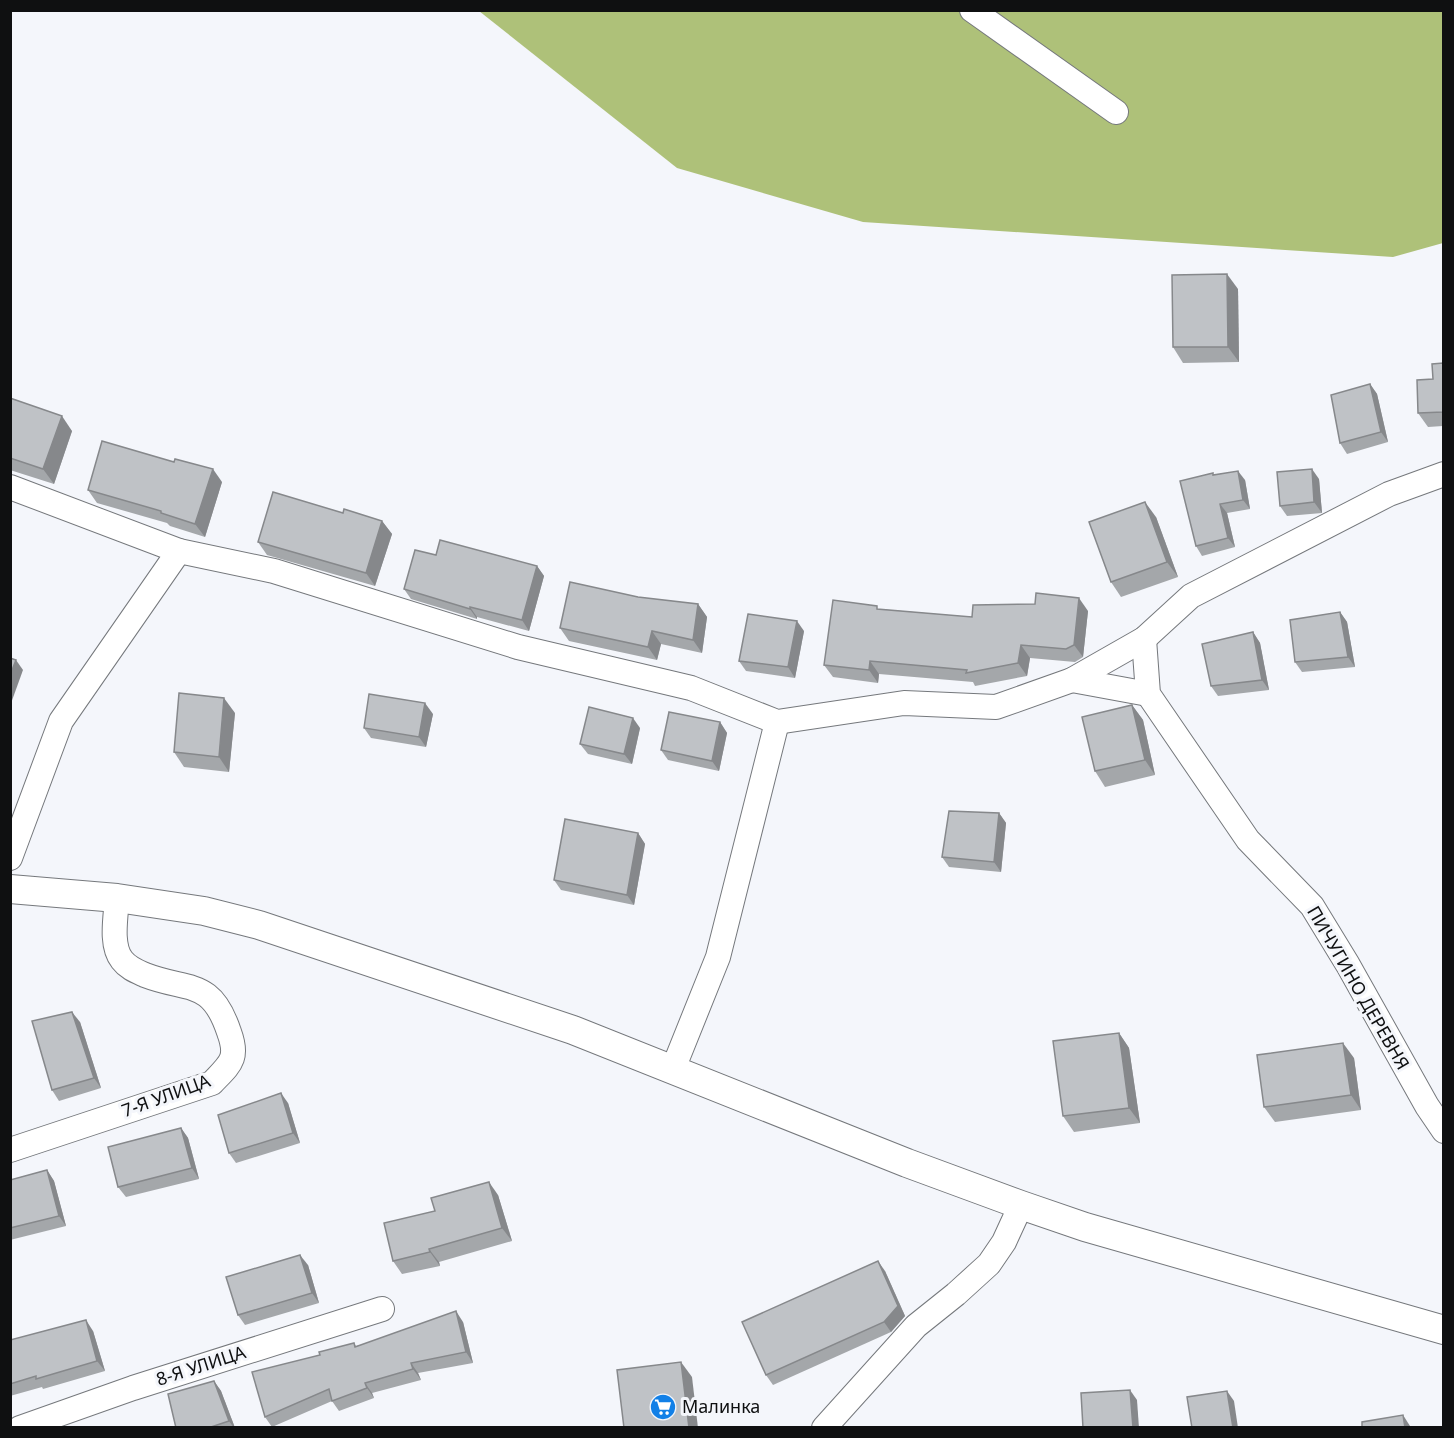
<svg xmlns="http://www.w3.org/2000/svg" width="1454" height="1438" font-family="'Noto Sans',sans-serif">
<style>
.forest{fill:#aec179}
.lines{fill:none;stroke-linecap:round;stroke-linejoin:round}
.minor-casing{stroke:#75787c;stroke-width:26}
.tertiary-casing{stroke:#75787c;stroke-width:30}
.minor{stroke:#fff;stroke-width:24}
.tertiary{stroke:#fff;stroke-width:28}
.wall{fill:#a4a7aa}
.shaded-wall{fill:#86888b}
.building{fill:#bfc2c6;stroke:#86888b;stroke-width:1.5}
.labels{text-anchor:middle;stroke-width:6;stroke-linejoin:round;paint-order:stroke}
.street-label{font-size:18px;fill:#0f1011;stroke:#f4f6fb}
.poi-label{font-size:18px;fill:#0f1011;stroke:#f4f6fb;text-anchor:start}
</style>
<rect width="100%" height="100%" fill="#f4f6fb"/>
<path class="forest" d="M479 11H1443V243L1393 257 863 222 677 168Z"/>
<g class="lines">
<g class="minor-casing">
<g id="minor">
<path d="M972 10 1116 112"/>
<path d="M10 487 179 551"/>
<path d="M1144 639 1148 694 1248 840 1312 906 1348 965 1427 1106 1444 1131"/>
<path d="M1072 680 1148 694"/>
<path d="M10 858 61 721 179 551 274 571 518 647 691 688 777 722 904 703 996 707 1072 680 1144 639 1191 596 1389 494 1444 474"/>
<path d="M673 1069 718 957 777 722"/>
<path d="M10 1150 212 1083C230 1064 239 1059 229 1032 211 978 189 992 145 975 136 971 128 968 122 960 110 945 116 916 117 898"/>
<path d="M20 1428 133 1388 382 1309"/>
<path d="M824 1428 916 1326 956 1294 989 1264 1004 1242 1021 1205"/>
</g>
</g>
<g class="tertiary-casing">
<path id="tertiary" d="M10 889 117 898 204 911 259 925 573 1030 907 1163 1021 1205 1085 1227 1444 1330"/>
</g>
<use href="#minor" class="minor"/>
<use href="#tertiary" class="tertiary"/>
</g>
<g class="wall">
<path d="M1238 289 1239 362 1183 363 1173 347Z"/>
<path d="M1443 363V426L1428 427 1418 413 1433 379Z"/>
<path d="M1370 384 1377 394 1388 442 1347 454 1340 443Z"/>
<path d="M10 398 72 431 54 484 10 470Z"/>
<path d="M1214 475 1245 480 1250 509 1227 513 1235 547 1202 556 1196 546Z"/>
<path d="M1319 479 1322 513 1287 516 1280 506Z"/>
<path d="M222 482 205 537 170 526 167 523 97 503 88 490Z"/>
<path d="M343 513 382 521 392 534 375 586 267 555 258 542Z"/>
<path d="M1156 517 1178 577 1121 597 1111 582Z"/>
<path d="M436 555 537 566 544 576 529 631 477 617V619L411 599 404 589Z"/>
<path d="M638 597 698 604 707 617 702 653 661 644 657 660 569 641 560 628Z"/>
<path d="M879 609 972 617 1088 611 1083 657 1075 662 1030 658 1027 676 975 686 973 682 879 674 878 683 833 677 824 665Z"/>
<path d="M1340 612 1347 622 1355 667 1302 672 1295 662Z"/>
<path d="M804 631 795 678 746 671 739 661Z"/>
<path d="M1253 632 1260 643 1269 690 1218 696 1211 686Z"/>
<path d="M1132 705 1143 720 1155 775 1105 787 1095 771Z"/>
<path d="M235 713 229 772 184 767 174 752Z"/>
<path d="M433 714 426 747 371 738 364 728Z"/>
<path d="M720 722 727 733 719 771 668 760 661 750Z"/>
<path d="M640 728 632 764 588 754 580 744Z"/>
<path d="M999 813 1006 823 1001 872 949 867 942 857Z"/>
<path d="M638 833 645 844 634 905 561 890 554 880Z"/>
<path d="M80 1022 101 1088 59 1101 52 1090Z"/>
<path d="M1119 1033 1129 1048 1140 1123 1074 1132 1063 1116Z"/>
<path d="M1354 1058 1361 1110 1275 1122 1264 1107Z"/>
<path d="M288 1103 300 1143 236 1163 229 1153Z"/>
<path d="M181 1128 188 1138 199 1179 126 1197 118 1187Z"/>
<path d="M47 1170 54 1181 66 1226 10 1240V1180Z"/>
<path d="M498 1195 512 1241 439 1262 440 1266 402 1274 393 1261 435 1211Z"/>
<path d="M308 1265 319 1303 245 1325 238 1315Z"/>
<path d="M885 1271 905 1316 891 1332 773 1385 766 1375Z"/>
<path d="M463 1322 473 1363 418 1373 421 1380 372 1393 374 1398 339 1411 332 1401 272 1427 265 1417 320 1355 354 1343 356 1346Z"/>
<path d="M93 1331 105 1371 43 1389 42 1387 10 1396V1340Z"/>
<path d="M214 1381 221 1391 235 1428H176Z"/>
</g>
<g class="shaded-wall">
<path d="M1227 274 1238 289 1239 362 1228 347Z"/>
<path d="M1370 384 1377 394 1388 442 1381 432Z"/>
<path d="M62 416 72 431 54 484 43 469Z"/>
<path d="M213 469 222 482 205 537 195 524Z"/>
<path d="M1312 469 1319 479 1322 513 1314 502Z"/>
<path d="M1238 471 1245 480 1250 509 1243 500Z"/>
<path d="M1145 502 1156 517 1178 577 1167 562Z"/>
<path d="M1220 504 1227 513 1235 547 1228 538Z"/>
<path d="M382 521 392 534 375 586 366 573Z"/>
<path d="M537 566 544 576 529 631 522 620Z"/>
<path d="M1079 598 1088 611 1083 657 1074 645Z"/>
<path d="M698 604 707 617 702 653 693 640Z"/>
<path d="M470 607 477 617V619L470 609Z"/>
<path d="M1340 612 1347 622 1355 667 1348 657Z"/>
<path d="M797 621 804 631 795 678 788 667Z"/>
<path d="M652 631 661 644 657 660 648 647Z"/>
<path d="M1253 632 1260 643 1269 690 1262 680Z"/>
<path d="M1021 645 1030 658 1027 676 1018 663Z"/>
<path d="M16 660 23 670 10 706V675Z"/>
<path d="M870 661 879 674 878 683 869 670Z"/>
<path d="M224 698 235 713 229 772 219 757Z"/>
<path d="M425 703 433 714 426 747 419 737Z"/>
<path d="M1132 705 1143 720 1155 775 1145 760Z"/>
<path d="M633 718 640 728 632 764 624 754Z"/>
<path d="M720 722 727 733 719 771 712 761Z"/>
<path d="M999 813 1006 823 1001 872 994 862Z"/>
<path d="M638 833 645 844 634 905 627 895Z"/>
<path d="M72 1012 80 1022 101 1088 94 1078Z"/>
<path d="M1119 1033 1129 1048 1140 1123 1129 1108Z"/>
<path d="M1343 1043 1354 1058 1361 1110 1351 1095Z"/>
<path d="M281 1093 288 1103 300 1143 293 1133Z"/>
<path d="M181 1128 188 1138 199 1179 192 1168Z"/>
<path d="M47 1170 54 1181 66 1226 59 1216Z"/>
<path d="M489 1182 498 1195 512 1241 502 1228Z"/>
<path d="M429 1249 439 1262 440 1266 430 1252Z"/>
<path d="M300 1255 308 1265 319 1303 312 1293Z"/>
<path d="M878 1261 885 1271 905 1316 891 1332 884 1322Z"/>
<path d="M456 1311 463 1322 473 1363 466 1352Z"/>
<path d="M86 1320 93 1331 105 1371 97 1361Z"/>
<path d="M681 1362 692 1377 698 1428H689Z"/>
<path d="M411 1363 418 1373 421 1380 413 1369Z"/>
<path d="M214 1381 221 1391 235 1428H234L229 1421Z"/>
<path d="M365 1383 372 1393 374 1398 367 1388Z"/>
<path d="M1130 1390 1137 1400 1139 1428H1133Z"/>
<path d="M1227 1391 1234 1401 1238 1428H1233Z"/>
<path d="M1403 1415 1410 1426 1411 1428H1405Z"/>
</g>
<g class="building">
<path d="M1227 274 1228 347H1173L1172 275Z"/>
<path d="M1443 363V412L1418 413 1417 380 1433 379 1432 364Z"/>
<path d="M1370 384 1381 432 1340 443 1331 395Z"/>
<path d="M10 398 62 416 43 469 10 458Z"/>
<path d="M102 441 174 462 175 459 213 469 195 524 161 513V511L88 490Z"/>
<path d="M1312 469 1314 502 1280 506 1277 472Z"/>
<path d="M1238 471 1243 500 1220 504 1228 538 1196 546 1180 481 1213 473V475Z"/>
<path d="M273 492 343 513 344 509 382 521 366 573 258 542Z"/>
<path d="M1145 502 1167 562 1111 582 1089 522Z"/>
<path d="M440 540 537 566 522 620 470 607V609L404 589 415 550 436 555Z"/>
<path d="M570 582 638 597 698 604 693 640 652 631 648 647 560 628Z"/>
<path d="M1036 593 1079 598 1074 645 1066 649 1021 645 1018 663 966 673 967 670 870 661 869 670 824 665 833 600 877 606V609L972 617 973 605 1035 604Z"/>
<path d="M1340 612 1348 657 1295 662 1290 620Z"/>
<path d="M748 614 797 621 788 667 739 661Z"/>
<path d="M1253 632 1262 680 1211 686 1202 644Z"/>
<path d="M10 658 16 660 10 675Z"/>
<path d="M179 693 224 698 219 757 174 752Z"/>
<path d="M369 694 425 703 419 737 364 728Z"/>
<path d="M1132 705 1145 760 1095 771 1082 717Z"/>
<path d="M589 707 633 718 624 754 580 744Z"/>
<path d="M669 712 720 722 712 761 661 750Z"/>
<path d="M949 811 999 813 994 862 942 857Z"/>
<path d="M565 819 638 833 627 895 554 880Z"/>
<path d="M72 1012 94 1078 52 1090 32 1021Z"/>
<path d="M1119 1033 1129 1108 1063 1116 1053 1041Z"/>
<path d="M1343 1043 1351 1095 1264 1107 1257 1055Z"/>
<path d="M281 1093 293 1133 229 1153 218 1115Z"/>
<path d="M181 1128 192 1168 118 1187 108 1147Z"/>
<path d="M47 1170 59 1216 10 1228V1180Z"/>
<path d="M489 1182 502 1228 429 1249 430 1252 393 1261 384 1223 435 1211 431 1198Z"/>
<path d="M300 1255 312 1293 238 1315 226 1277Z"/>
<path d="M878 1261 898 1306 884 1322 766 1375 742 1322Z"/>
<path d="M456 1311 466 1352 411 1363 413 1369 365 1383 367 1388 332 1401 329 1389 265 1417 252 1372 320 1355 319 1352 354 1343 355 1347Z"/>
<path d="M86 1320 97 1361 36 1379V1376L10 1384V1340Z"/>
<path d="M681 1362 689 1428H624L617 1370Z"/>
<path d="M214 1381 229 1421 208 1428H176L168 1394Z"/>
<path d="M1130 1390 1133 1428H1083L1081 1393Z"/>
<path d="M1227 1391 1233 1428H1192L1187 1397Z"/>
<path d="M1403 1415 1405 1428H1362V1422Z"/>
</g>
<defs>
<g id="supermarket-disc" transform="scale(1.35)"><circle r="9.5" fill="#1280e7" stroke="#f4f6fb"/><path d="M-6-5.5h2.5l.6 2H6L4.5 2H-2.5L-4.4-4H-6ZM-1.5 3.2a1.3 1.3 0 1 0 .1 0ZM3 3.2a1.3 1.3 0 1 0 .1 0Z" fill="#fff"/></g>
</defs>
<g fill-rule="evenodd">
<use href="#supermarket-disc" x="663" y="1407"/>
</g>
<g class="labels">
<g class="street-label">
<text transform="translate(1358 988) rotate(60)" y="6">ПИЧУГИНО ДЕРЕВНЯ</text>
<text transform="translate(166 1096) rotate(-20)" y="6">7-Я УЛИЦА</text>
<text transform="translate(201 1366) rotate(-18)" y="6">8-Я УЛИЦА</text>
</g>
<g class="poi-label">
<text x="682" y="1413">Малинка</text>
</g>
</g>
<rect width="1454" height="1438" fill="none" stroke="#0f1011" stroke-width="24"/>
</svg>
